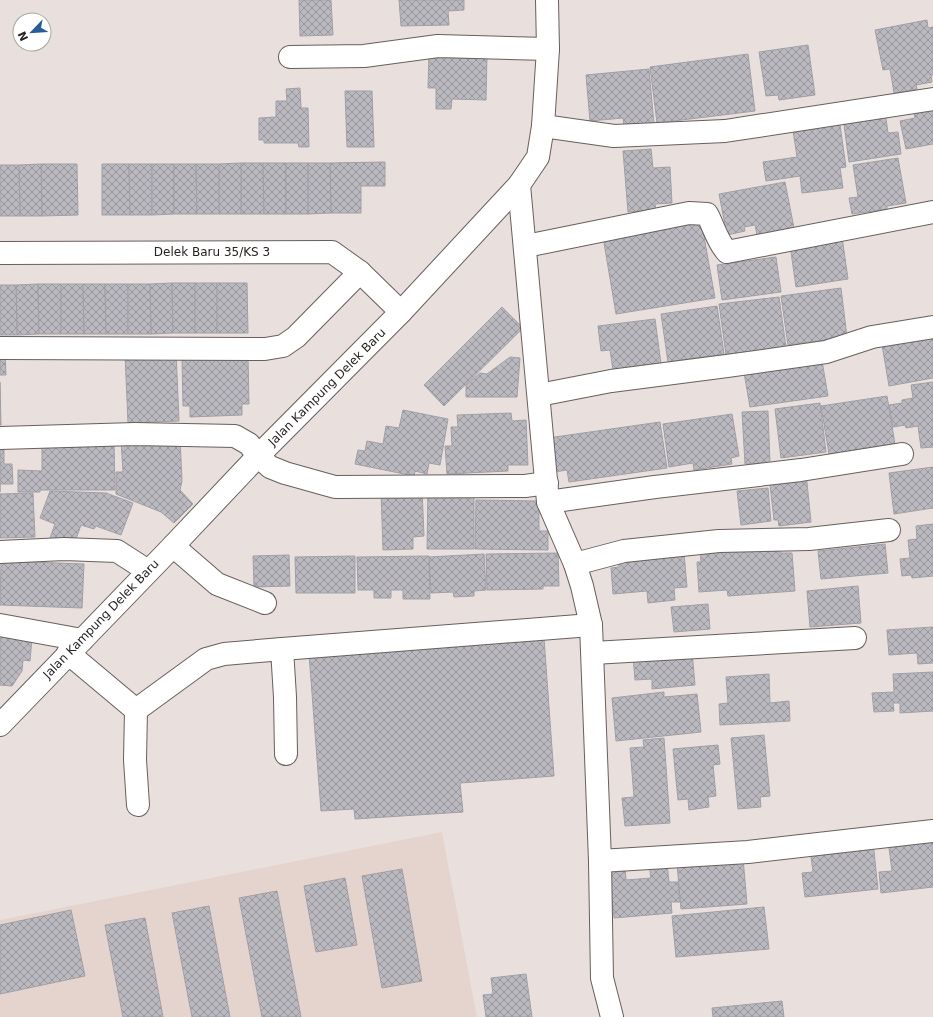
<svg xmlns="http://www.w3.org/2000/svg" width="933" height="1017" font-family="'DejaVu Sans',sans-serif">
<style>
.built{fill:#e5d4ce}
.building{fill:url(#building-cross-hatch);stroke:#a19fa6}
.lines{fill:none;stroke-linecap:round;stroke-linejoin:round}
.minor-casing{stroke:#675f5c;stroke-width:24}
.minor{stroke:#fff;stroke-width:22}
.labels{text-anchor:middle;stroke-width:3.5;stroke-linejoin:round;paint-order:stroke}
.street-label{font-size:12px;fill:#252221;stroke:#fff}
</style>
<defs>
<pattern id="building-cross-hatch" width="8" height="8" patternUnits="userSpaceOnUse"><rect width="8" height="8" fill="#bbb9c0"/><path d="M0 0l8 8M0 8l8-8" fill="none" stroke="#98969c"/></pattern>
</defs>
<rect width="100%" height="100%" fill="#e9e0dd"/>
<path class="built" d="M442 832 477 1017H0V920Z"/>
<g class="building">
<path d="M299 0H331L333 35 300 36Z"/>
<path d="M399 0H464V10L448 11 449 25 401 26Z"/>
<path d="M927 20 928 28 933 27V75H931L932 82 916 85 917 89 894 93 890 69 883 70 875 30Z"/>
<path d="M808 45 815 95 779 100 778 95 766 96 759 52Z"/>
<path d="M429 53 487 55 486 100 452 99 451 109H436V88H428Z"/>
<path d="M748 54 755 111 657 123 650 67Z"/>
<path d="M649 69 654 124 624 126 623 118 590 121 586 75Z"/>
<path d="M300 88 301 108H308L309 147H299L298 143H264V140H259V118L276 117V101H287L286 89Z"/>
<path d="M345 91H372L374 147H347Z"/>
<path d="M933 102V144L906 149 900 121 915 118 913 106Z"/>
<path d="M885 111 888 133 898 132 901 154 849 162 843 117Z"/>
<path d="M839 118 846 167 840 168 843 188 802 193 800 176 766 181 763 162 797 157 792 124Z"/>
<path d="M651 149 653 168 670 167 672 203 655 204 656 210 628 212 623 151Z"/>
<path d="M898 158 906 203 887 206V209L852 214 849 198 858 197 853 165Z"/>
<path d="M385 162V186H361V213H331L330 163Z"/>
<path d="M241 163H263L264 214H241Z"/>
<path d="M241 163V214H219V164Z"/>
<path d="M263 163H286V214H264Z"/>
<rect x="286" y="163" width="22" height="51"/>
<path d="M308 163H330L331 213 308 214Z"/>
<path d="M41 164H77L78 215 42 216Z"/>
<path d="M41 164 42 216H20L19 165Z"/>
<path d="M102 164H129L130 215H102Z"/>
<path d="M129 164H152V215H130Z"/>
<path d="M152 164H174V214L152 215Z"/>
<path d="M174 164H196L197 214H174Z"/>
<path d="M196 164H219V214H197Z"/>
<path d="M0 165H19L20 216H0Z"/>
<path d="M785 182 794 228 757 235 755 225 744 227 745 231 727 235 719 194Z"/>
<path d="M700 214 715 298 616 314 602 231Z"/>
<path d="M842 237 848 279 796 287 790 245Z"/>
<path d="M776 257 781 292 722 300 717 265Z"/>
<path d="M172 283 173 333 151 334 150 284Z"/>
<path d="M172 283H195V333H173Z"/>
<rect x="195" y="283" width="22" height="50"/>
<path d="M217 283H247L248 333H217Z"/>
<path d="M38 284 39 334 17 335 16 285Z"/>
<path d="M38 284H61V334H39Z"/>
<path d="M61 284H83L84 334H61Z"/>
<path d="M83 284H105L106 334H84Z"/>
<path d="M105 284H128V334H106Z"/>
<path d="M128 284H150L151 334H128Z"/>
<path d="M0 285H16L17 335H0Z"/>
<path d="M841 288 847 337 788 345 781 296Z"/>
<path d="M779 297 786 347 726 355 719 304Z"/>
<path d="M717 306 724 354 668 362 661 314Z"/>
<path d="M502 307 523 328 444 406 424 385Z"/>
<path d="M655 319 661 364 613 370 610 350 601 351 598 326Z"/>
<path d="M933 330V378L889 386 881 339Z"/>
<path d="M176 352 179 421 128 423 125 354Z"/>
<path d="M5 353 6 375H0V354Z"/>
<path d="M821 355 828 396 750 407 743 367Z"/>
<path d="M248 357 249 404H242V415L190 417V406H183L182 359Z"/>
<path d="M510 357 520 358 517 397H466V385L480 373 487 374Z"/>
<path d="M0 382 1 425H0Z"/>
<path d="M933 382V447L921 448 918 426 906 428 905 425 893 427 889 405 902 403V400L913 398 911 385Z"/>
<path d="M887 396 895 444 829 454 821 406Z"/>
<path d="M820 403 826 452 781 458 775 409Z"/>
<path d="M403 410 448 419 440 465 429 463 427 474 415 471 414 476 355 464 358 450 365 451 367 441 383 444 386 426 399 428Z"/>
<path d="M768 411 770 463 745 464 742 412Z"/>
<path d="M511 413 512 421 526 420 528 465H508V471L447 474 445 446H452L451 427H458L457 415Z"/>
<path d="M732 414 739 456 731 458 732 464 694 470 693 463 669 467 663 424Z"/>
<path d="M660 422 667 468 569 482 567 470 554 472 548 438Z"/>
<path d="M180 438 182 481 180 490 193 504 174 523 161 512 116 494V472H123L121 441Z"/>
<path d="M42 442H114L115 490H40V492H18V470L42 471Z"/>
<path d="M0 443H4V464H12L13 484H0V492Z"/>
<path d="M933 467V508L894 514 889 473Z"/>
<path d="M806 473 811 522 779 526 778 520H774L769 476Z"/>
<path d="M428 486H474V549H427Z"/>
<path d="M768 488 771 521 741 525 737 491Z"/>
<path d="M422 489 424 536 413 537V549L383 550 381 491Z"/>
<path d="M50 491 106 493 133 503 121 535 96 526 94 529 81 525 73 547 50 538 55 524 40 518Z"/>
<path d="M33 493 35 537 0 538V494Z"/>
<path d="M476 500 539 501V531H548V550L475 549Z"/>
<path d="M933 524V576L912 578 911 575 902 576 900 559 910 558 908 540 917 539 916 526Z"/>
<path d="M779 543 780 553H792L795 591 728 596 727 590 699 592 697 562H701L700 548Z"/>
<path d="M885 544 888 573 821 579 818 551Z"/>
<path d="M558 553 559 586H543V589L487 590 486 554Z"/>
<path d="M684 553 687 587 674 588 675 600 648 603 647 591 613 594 611 568 619 567 618 559Z"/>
<path d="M484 554 486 590 474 591V596L454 597 453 592 431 593 429 557Z"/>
<path d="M289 555 290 586 254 587 253 556Z"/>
<path d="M355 556V593H296L295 557Z"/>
<path d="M429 556 430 599H403V590H391V598H374V590H358L357 557Z"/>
<path d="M1 561 84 564 82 608 0 605Z"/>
<path d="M858 586 861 623 810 627 807 591Z"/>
<path d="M708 604 710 629 674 632 671 607Z"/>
<path d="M933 627V663L918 664 917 653 889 655 887 630Z"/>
<path d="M0 635 32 638 30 661 23 660 22 671 12 686 0 685Z"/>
<path d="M544 638 554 776 460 783 463 812 355 819 354 809 321 811 309 654Z"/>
<path d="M692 651 695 685 652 689V679L635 680 633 656Z"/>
<path d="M933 672V711L900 713V703H893L894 711 874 712 872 693 894 692 893 674Z"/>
<path d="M769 674 770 703 789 701 790 721 720 725 719 704 728 703 726 677Z"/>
<path d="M664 692V697L697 694 701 732 616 741 612 698Z"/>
<path d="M764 735 770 796 760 797 761 807 738 809 731 738Z"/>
<path d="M664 738 670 823 625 826 622 798 634 797 630 748 644 747 643 740Z"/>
<path d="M718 745 720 764 713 765 716 796 708 797 709 807 689 810 688 799 678 800 673 749Z"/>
<path d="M933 835V887L881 893 879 872 892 871 888 840Z"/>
<path d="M873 842 878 889 805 897 802 873 813 872 810 849Z"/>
<path d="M743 858 747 904 681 909 677 864Z"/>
<path d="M667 863 669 882H678L680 902H671L672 913 614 918 609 869 625 868 626 880 651 878 649 865Z"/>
<path d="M402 869 422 981 382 988 362 876Z"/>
<path d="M345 878 357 945 316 952 304 886Z"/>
<path d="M277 891 301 1017H262L239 898Z"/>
<path d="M209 906 230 1017H192L172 913Z"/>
<path d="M764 907 769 949 676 957 672 916Z"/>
<path d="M71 910 85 976 0 994V925Z"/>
<path d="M145 918 163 1017H123L105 925Z"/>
<path d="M526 974 532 1017H486L483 995 493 994 491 978Z"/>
<path d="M782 1001 784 1017H713L712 1008Z"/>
</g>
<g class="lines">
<g class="minor-casing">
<g id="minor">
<path d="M290 57 364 56 438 46 548 49"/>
<path d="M543 126 614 136 725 131 933 99"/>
<path d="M519 185 548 502 575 564 582 586 591 625 600 861 602 978 612 1017"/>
<path d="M526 246 689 213 707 214C714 227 717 241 727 252L933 212"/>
<path d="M0 253 332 252 360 272 401 312"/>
<path d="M0 348 265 349 283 346 296 337 360 272"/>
<path d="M539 395 611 381 727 366 826 352 872 337 933 327"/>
<path d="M0 438 135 434 235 436 249 444 258 456 270 467 285 473 335 487 525 486 547 483"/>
<path d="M548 502 655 487 801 470 902 454"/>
<path d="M173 546 217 584 265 603"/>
<path d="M0 552 64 549 117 551 148 571"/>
<path d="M575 564 624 551 719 541 809 539 889 530"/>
<path d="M0 625 82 640"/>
<path d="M282 649 591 625"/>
<path d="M68 653 136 710"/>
<path d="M593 653 855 638"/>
<path d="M136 710 206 659 224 654 282 649 285 697 286 754"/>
<path d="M136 710 135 760 138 805"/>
<path d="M0 725 173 546 258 456 401 312 519 185 538 157 543 126 548 49 547 0"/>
<path d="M600 861 748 852 933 831"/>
</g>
</g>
<use href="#minor" class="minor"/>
</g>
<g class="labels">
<g class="street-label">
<text x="212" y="256">Delek Baru 35/KS 3</text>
<text transform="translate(327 387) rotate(-45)" y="4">Jalan Kampung Delek Baru</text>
<text transform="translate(101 619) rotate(-46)" y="4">Jalan Kampung Delek Baru</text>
</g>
</g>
<g transform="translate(32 32) rotate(245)"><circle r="19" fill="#ffffff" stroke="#a8a7a6"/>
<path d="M0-3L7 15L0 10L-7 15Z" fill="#285e97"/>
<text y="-6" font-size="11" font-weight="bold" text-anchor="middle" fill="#252221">N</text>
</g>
</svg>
